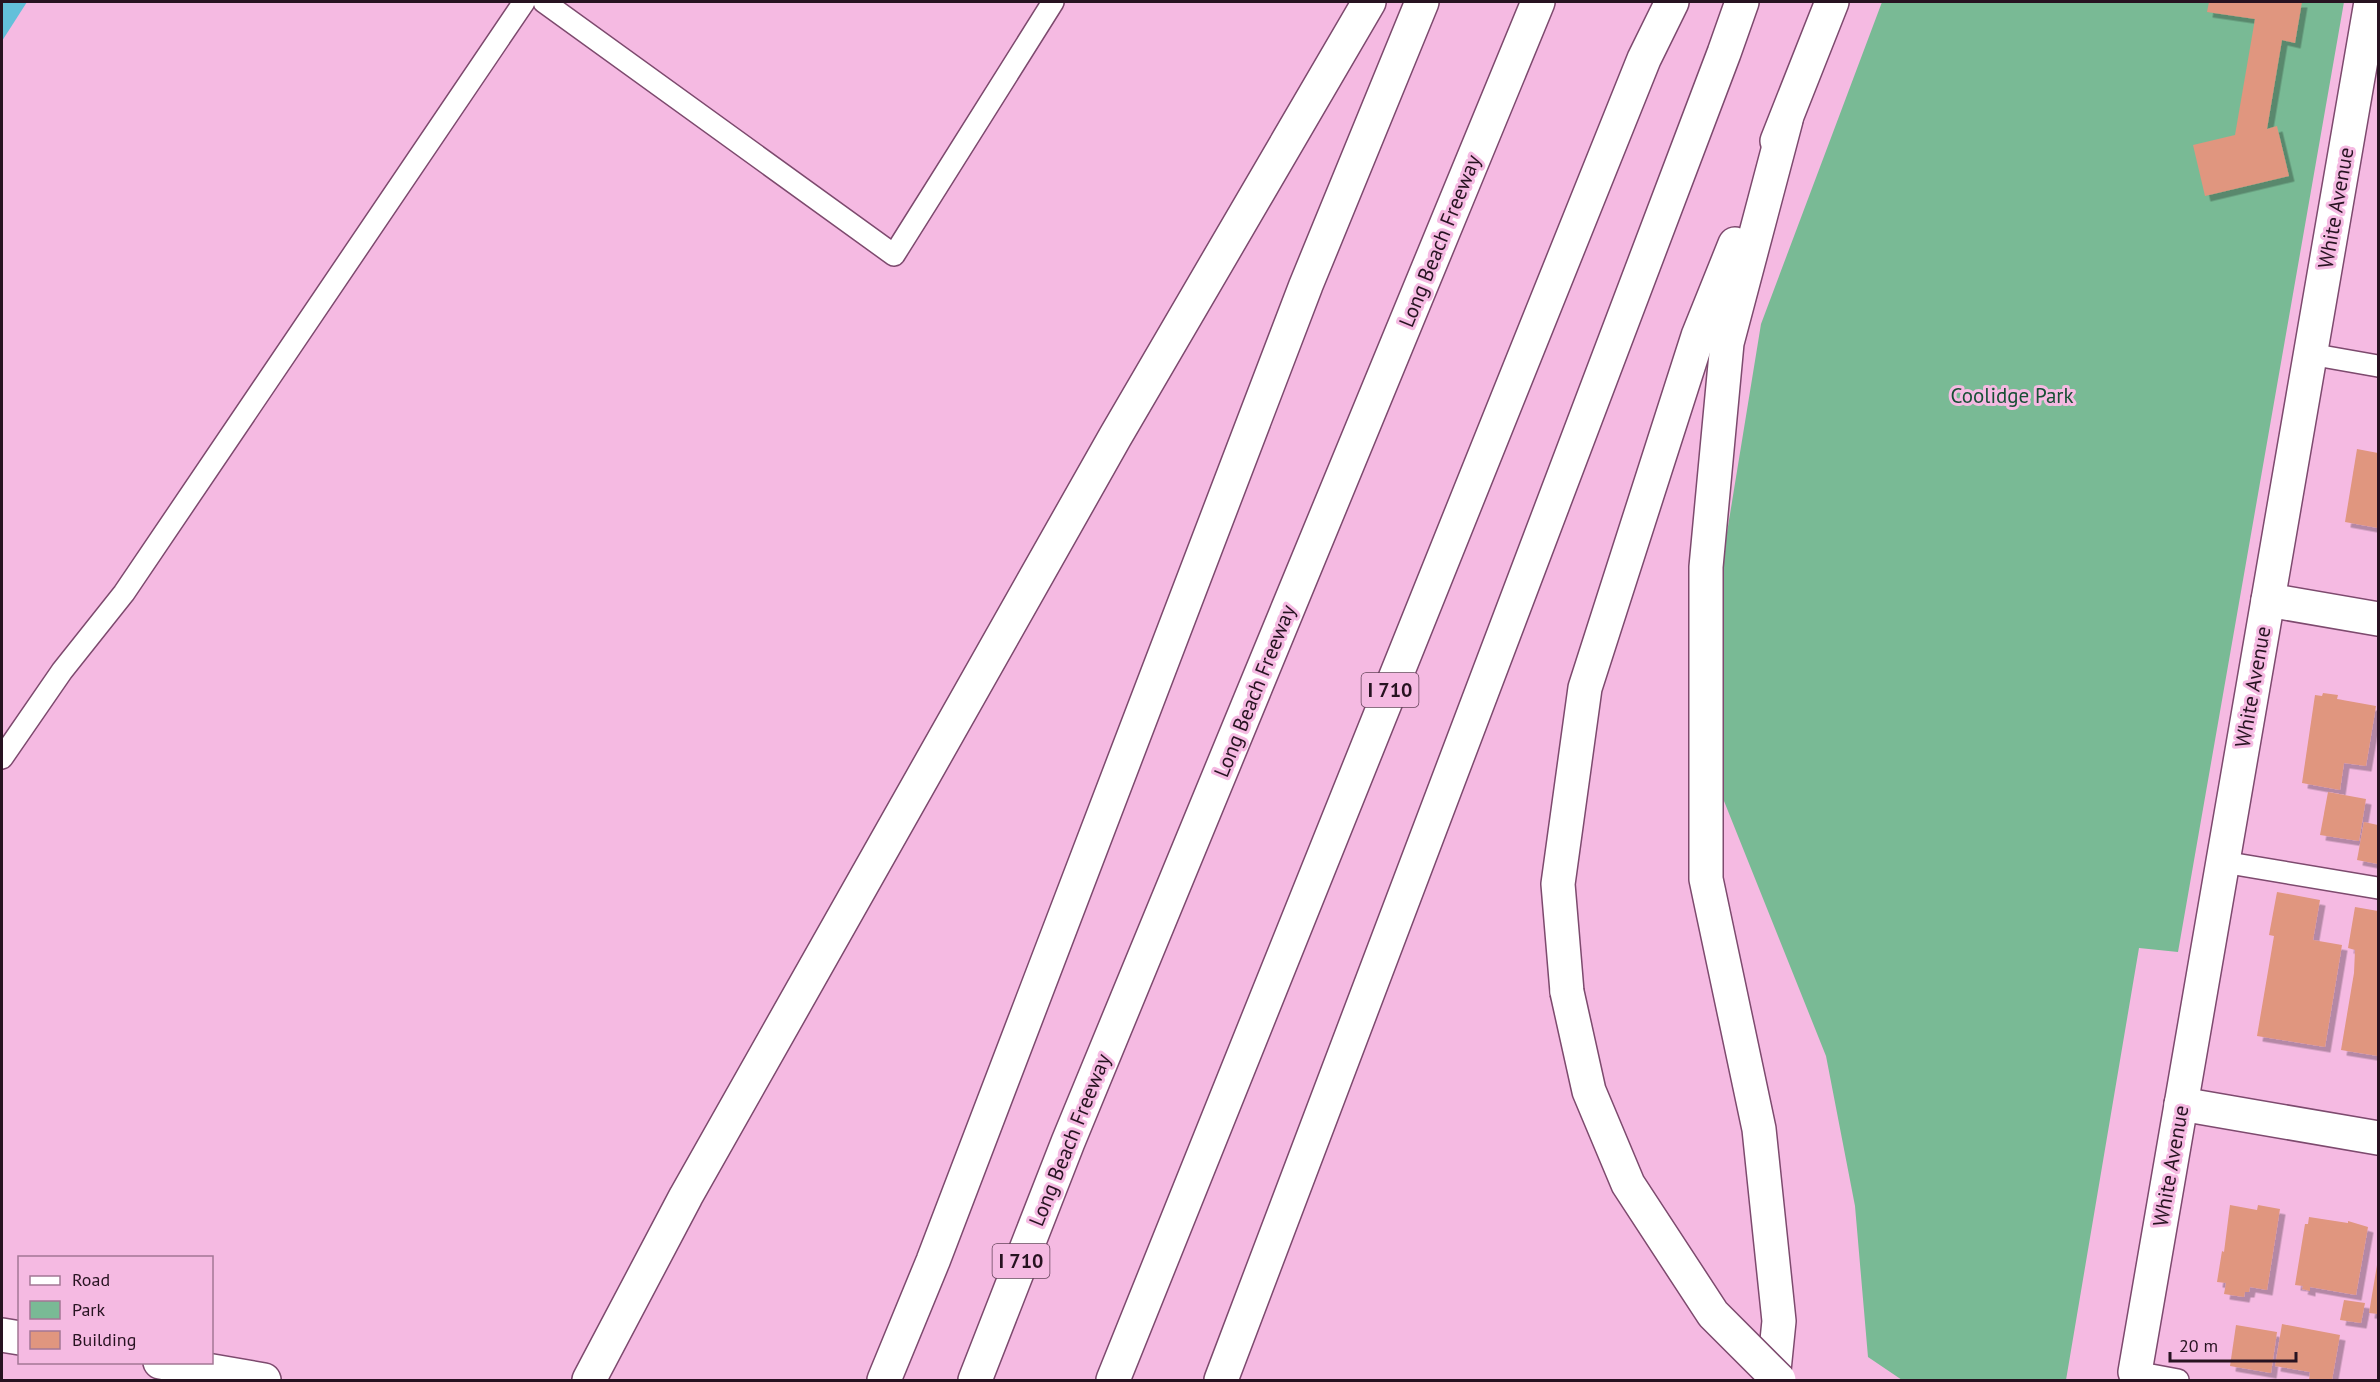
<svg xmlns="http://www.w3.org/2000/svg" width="2380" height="1382" font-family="'PT Sans',sans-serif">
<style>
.green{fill:#79ba95}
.water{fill:#63c0da}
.building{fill:#e0967f;filter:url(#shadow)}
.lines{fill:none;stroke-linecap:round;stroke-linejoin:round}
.service-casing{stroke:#7d4a6e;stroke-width:24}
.minor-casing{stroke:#7d4a6e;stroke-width:36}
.primary-casing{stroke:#7d4a6e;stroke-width:36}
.motorway-casing{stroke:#7d4a6e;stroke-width:36}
.service{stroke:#fff;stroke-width:21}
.minor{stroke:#fff;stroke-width:33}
.primary{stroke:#fff;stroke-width:33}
.motorway{stroke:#fff;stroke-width:33}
.motorway-bridge-casing{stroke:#7d4a6e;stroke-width:36;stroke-linecap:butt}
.motorway-bridge{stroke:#fff;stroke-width:33}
.labels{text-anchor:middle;stroke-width:6;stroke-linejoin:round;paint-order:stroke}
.shield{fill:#f5bae2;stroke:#65455b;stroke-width:1.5}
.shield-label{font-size:20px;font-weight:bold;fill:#271321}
.street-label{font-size:21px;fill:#271321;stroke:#f5bae2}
.park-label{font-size:21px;fill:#164f34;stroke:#f5bae2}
</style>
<defs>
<filter id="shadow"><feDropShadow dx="5.5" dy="5.5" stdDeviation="0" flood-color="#0004"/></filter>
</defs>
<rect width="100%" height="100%" fill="#f5bae2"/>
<path class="green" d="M1882 2H2344L2178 952 2139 948 2066 1380H1902L1868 1357 1855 1206 1826 1056 1724 801 1715 606 1761 324Z"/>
<path class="water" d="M2 2H27L2 41Z"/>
<g class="building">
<path d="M2209 2H2302L2295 43 2282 40 2267 129 2277 126 2289 176 2205 196 2193 145 2235 135 2255 19 2207 12Z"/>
<path d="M2357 449 2378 453V528L2345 522Z"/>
<path d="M2323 693 2338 695 2337 699 2376 706 2366 766 2344 763 2340 790 2302 783 2315 695 2322 696Z"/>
<path d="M2328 792 2366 799 2359 841 2320 835Z"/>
<path d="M2364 822 2378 825V864L2357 860Z"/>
<path d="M2277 892 2320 900 2313 940 2342 945 2325 1047 2257 1036 2274 936 2269 935Z"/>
<path d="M2355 907 2378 911V1056L2341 1050 2354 973 2355 950 2348 948Z"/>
<path d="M2230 1205 2257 1210 2258 1205 2280 1209 2267 1290 2250 1287 2249 1292H2245L2244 1297 2224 1294 2226 1283 2217 1282 2222 1251 2224 1252Z"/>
<path d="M2309 1217 2348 1223V1221L2368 1227 2356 1295 2310 1287V1291L2302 1289 2303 1286 2295 1285 2305 1224H2308Z"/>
<path d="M2377 1265H2378V1314L2369 1313Z"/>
<path d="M2344 1300 2365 1303 2361 1323 2340 1320Z"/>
<path d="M2282 1324 2340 1335 2332 1380H2309L2310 1372 2275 1366Z"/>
<path d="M2236 1325 2277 1332 2271 1373 2230 1366Z"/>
</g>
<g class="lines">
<g class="service-casing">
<g id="service">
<path d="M544 2 894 255 1053 2"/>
<path d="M2310 354 2378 366"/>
<path d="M2 758 62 671 124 593 524 2"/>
<path d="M2223 862 2378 888"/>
<path d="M2135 1372 2178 1380"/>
</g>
</g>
<g class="minor-casing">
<g id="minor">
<path d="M2268 600 2378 619"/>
<path d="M2181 1104 2378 1138"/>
<path d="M2135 1372 2371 2"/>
</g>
</g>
<g class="primary-casing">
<g id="primary">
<path d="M2 1335 20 1338"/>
<path d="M160 1362 264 1380"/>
</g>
</g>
<g class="motorway-casing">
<g id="motorway">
<path d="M1777 141 1832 2"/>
<path d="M1567 992 1558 884 1585 688 1698 336 1735 244"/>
<path d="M589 1380 686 1196 1115 437 1369 2"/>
<path d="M884 1380 933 1261 1306 285 1422 2"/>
<path d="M975 1380 1068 1142 1538 2"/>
<path d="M1113 1380 1644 59 1672 2"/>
<path d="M1221 1380 1724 53 1742 2"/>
<path d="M1773 1380 1779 1321 1759 1129 1706 879V567L1727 343 1786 120"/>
</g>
</g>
<use href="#service" class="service"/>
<use href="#minor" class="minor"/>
<use href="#primary" class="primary"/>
<use href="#motorway" class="motorway"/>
<g class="motorway-bridge-casing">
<path id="motorway-bridge" d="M1567 992 1589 1091 1628 1184 1713 1314 1779 1380"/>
</g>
<use href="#motorway-bridge" class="motorway-bridge"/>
</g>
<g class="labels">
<g class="shield">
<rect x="1361.5" y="673" width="57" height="34" rx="4.5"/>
<rect x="992.5" y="1244" width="57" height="34" rx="4.5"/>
</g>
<g class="shield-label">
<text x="1390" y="697">I 710</text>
<text x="1021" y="1268">I 710</text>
</g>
<g class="street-label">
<text transform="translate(2336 208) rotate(-80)" y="7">White Avenue</text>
<text transform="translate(1440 241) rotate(-68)" y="7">Long Beach Freeway</text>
<text transform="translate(2253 687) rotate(-80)" y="7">White Avenue</text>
<text transform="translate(1255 691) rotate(-68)" y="7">Long Beach Freeway</text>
<text transform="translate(1070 1140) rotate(-68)" y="7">Long Beach Freeway</text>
<text transform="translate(2171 1166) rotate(-80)" y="7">White Avenue</text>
</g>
<g class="park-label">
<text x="2012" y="403">Coolidge Park</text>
</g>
</g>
<rect width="2380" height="1382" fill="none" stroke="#271321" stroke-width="6"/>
<rect x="18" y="1256" width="195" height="108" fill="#f5bae2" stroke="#a37795" stroke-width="1.5"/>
<rect x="30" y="1276" width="30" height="9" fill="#ffffff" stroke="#a37795" stroke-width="1.5"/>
<text x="72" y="1286" font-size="18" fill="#271321">Road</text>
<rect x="30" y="1301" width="30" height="18" fill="#79ba95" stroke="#a37795" stroke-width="1.5"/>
<text x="72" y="1316" font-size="18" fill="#271321">Park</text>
<rect x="30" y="1331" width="30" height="18" fill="#e0967f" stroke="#a37795" stroke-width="1.5"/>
<text x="72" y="1346" font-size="18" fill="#271321">Building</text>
<path d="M2170 1352v9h126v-9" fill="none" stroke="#271321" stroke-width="3"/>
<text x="2179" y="1352" font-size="18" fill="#271321" stroke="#f5bae2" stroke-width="4.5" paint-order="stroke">20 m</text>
</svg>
